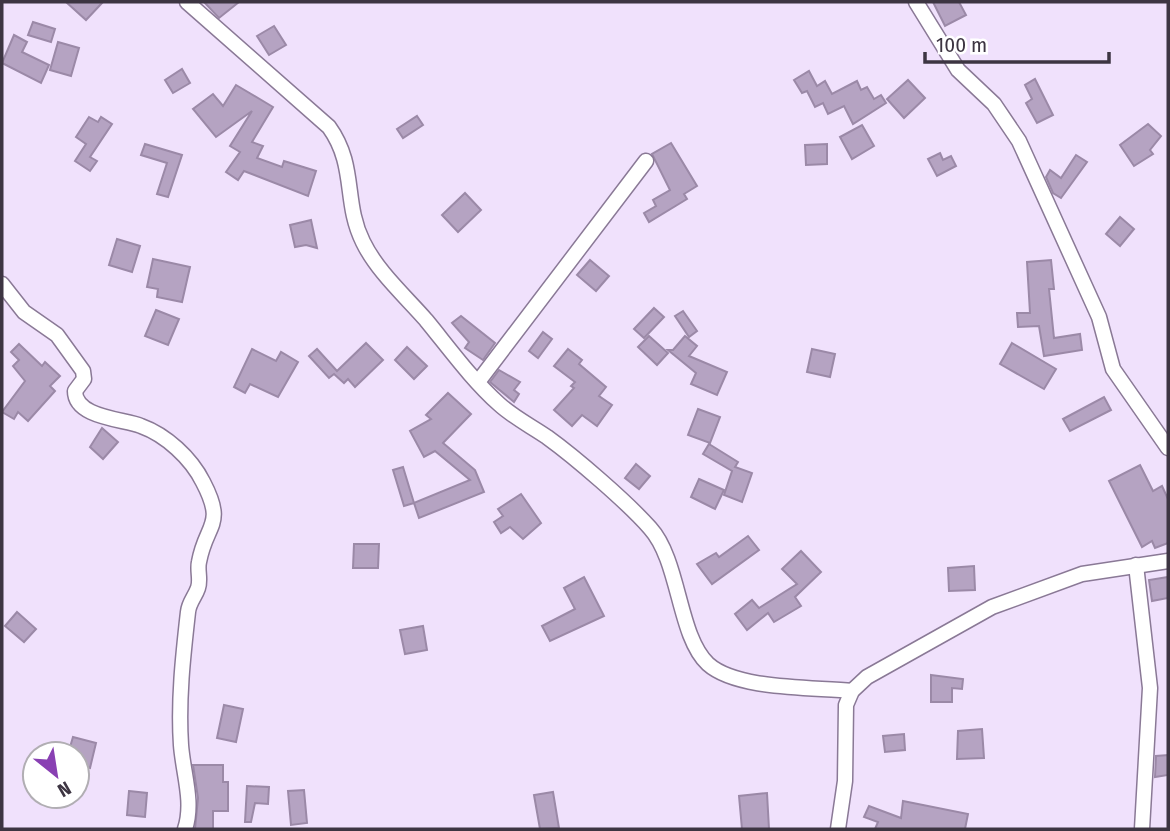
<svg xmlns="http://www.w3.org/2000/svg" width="1170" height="831" font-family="'Fira Sans Condensed',sans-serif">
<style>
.building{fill:#b5a3c2;stroke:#9b89a7;stroke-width:2}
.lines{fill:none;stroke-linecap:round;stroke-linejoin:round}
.street-casing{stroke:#8a7996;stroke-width:17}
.street{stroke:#fff;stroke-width:14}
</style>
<rect width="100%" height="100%" fill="#f0e1fc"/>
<g class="building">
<path d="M66 2H103L86 20Z"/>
<path d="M204 2H239L219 18Z"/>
<path d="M933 2H959L966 15 945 26Z"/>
<path d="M33 22 55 29 51 42 28 35Z"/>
<path d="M274 26 286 45 269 55 257 36Z"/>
<path d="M14 35 27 42 22 52 49 65 41 83 2 63Z"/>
<path d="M58 42 79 48 71 76 50 70Z"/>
<path d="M182 69 190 83 173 93 165 80Z"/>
<path d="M809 71 817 86 825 81 832 94 857 81 861 90 867 87 874 99 881 95 886 103 853 124 844 106 828 114 823 103 815 107 807 91 802 93 794 80Z"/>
<path d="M1035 79 1053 115 1037 123 1026 103 1032 99 1025 85Z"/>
<path d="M908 80 925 98 904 118 887 99Z"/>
<path d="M236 85 273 107 252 142 263 146 257 158 282 167 284 161 316 171 308 196 244 171 238 180 226 172 240 152 230 146 252 111 216 137 193 109 213 94 223 106Z"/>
<path d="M417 116 423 125 403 138 397 129Z"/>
<path d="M89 117 98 122 101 117 112 124 90 157 97 161 90 171 75 161 86 144 76 137Z"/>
<path d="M1148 124 1161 136 1150 150 1153 154 1134 166 1120 145Z"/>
<path d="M862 125 874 146 852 159 840 137Z"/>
<path d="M671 143 697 186 684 194 687 199 649 222 644 213 656 206 653 200 670 190 652 154Z"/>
<path d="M145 144 182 155 168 197 157 194 167 163 141 155Z"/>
<path d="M827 144V164L806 165 805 145Z"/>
<path d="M940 153 943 160 951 156 956 166 937 176 928 159Z"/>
<path d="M1076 155 1087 162 1061 198 1053 193 1046 177 1050 170 1061 178Z"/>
<path d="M465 193 481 210 458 232 442 215Z"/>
<path d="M1120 217 1134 229 1120 246 1106 234Z"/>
<path d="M311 220 317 248 306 245 295 247 290 225Z"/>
<path d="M117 239 140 246 132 272 109 265Z"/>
<path d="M153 259 190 267 182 302 157 297 158 289 147 287Z"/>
<path d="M590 260 609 276 596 291 577 275Z"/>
<path d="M1051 260 1054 289H1049L1054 338 1080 334 1082 350 1044 356 1039 326 1018 327 1017 313H1030L1027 262Z"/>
<path d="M654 308 664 317 644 338 634 329Z"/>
<path d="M156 310 179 319 168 345 145 336Z"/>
<path d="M683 311 697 331 689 337 675 316Z"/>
<path d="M461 316 495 343 483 360 465 348 469 342 452 323Z"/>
<path d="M543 332 552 339 538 358 529 351Z"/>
<path d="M649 336 668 353 657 365 638 347Z"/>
<path d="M685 336 697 346 689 356 727 372 717 395 691 384 696 373 668 350H673Z"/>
<path d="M366 343 383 360 355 387 348 379 344 383 334 374 329 378 309 356 317 349 337 371Z"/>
<path d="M1012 343 1056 369 1044 389 1000 364Z"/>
<path d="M19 344 42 366 45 362 60 376 50 386 55 391 28 421 18 412 14 419 2 412 25 381 13 366 19 360 11 352Z"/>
<path d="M407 347 427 366 414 379 395 360Z"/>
<path d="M252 349 276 361 281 352 298 362 278 397 250 384 245 393 234 387Z"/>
<path d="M568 349 582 360 579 364 606 387 599 396 612 405 597 426 582 415 572 426 554 410 574 388 571 386 575 382 554 366Z"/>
<path d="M812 349 835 354 830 377 807 372Z"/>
<path d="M499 370 520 382 514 390 519 394 514 402 490 382Z"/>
<path d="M448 393 471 414 443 443 475 470 484 492 419 518 414 503 404 506 393 470 403 467 414 503 470 480 435 451 424 457 410 431 431 419 426 415Z"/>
<path d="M1104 397 1111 410 1070 431 1063 419Z"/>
<path d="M698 409 720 417 710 443 688 435Z"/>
<path d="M102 428 118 442 103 459 90 447Z"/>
<path d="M709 444 738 462 735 467 752 473 742 502 724 495 732 471 703 454Z"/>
<path d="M636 464 650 476 639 489 625 478Z"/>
<path d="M1140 465 1153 491 1162 486 1168 499V543L1155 548 1152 541 1142 547 1109 481Z"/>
<path d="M699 479 724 490 715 509 691 497Z"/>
<path d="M521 494 541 523 523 539 510 527 501 533 494 522 503 516 498 509Z"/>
<path d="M748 536 759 550 712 584 697 564 716 553 719 557Z"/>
<path d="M354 544H379L378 568H353Z"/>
<path d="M801 551 821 572 795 597 801 606 774 622 768 613 747 630 735 614 752 600 759 608 797 584 782 569Z"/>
<path d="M974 566 975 590 949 591 948 568Z"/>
<path d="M584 577 604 616 550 641 542 626 575 609 564 588Z"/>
<path d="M1168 577V598L1152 601 1149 580Z"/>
<path d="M17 612 36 629 24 642 5 626Z"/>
<path d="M423 626 427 650 405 654 400 630Z"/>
<path d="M931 675 963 679 962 689 952 688V702H931Z"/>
<path d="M224 705 243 709 236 742 217 738Z"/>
<path d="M982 729 984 758 957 759 958 731Z"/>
<path d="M904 734 905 750 885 752 883 736Z"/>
<path d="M73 737 96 743 90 768 77 765V754H68Z"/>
<path d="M1168 755V775L1155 777 1156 756Z"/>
<path d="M193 765H223V782H228V811H213V829H195L198 798Z"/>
<path d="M247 786 269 787 268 804 255 803 251 822H245Z"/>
<path d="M304 790 307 823 291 825 288 791Z"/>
<path d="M129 791 147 793 145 817 127 815Z"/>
<path d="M553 792 559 828 540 829 534 795Z"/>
<path d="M767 793 769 829H742L739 796Z"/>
<path d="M903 801 968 814 965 829H875L878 822 864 817 869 806 901 818Z"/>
</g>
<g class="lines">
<g class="street-casing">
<g id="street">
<path d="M187 2 329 127C357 166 343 202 363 242 377 271 405 296 426 320 449 348 472 380 499 404 513 417 531 426 547 437 576 458 627 502 650 528 680 561 678 636 708 664 737 690 813 687 852 691"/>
<path d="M916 2 958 70 994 104 1019 141 1099 317 1113 369 1168 448"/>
<path d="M2 284 24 312 57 335 83 371 84 379 75 391C75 418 124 419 141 426 166 435 191 458 203 482 226 526 206 523 199 562 197 570 201 580 198 588 195 597 189 602 188 612 183 656 178 701 181 745 183 773 194 802 185 829"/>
<path d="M478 382 646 161"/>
<path d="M1136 565 1150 688 1142 829"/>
<path d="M838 829 845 781 846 705 852 691 867 677 992 607 1082 574 1168 561"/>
</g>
</g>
<use href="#street" class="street"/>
</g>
<rect width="1170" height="831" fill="none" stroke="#3d3542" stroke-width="7"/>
<g transform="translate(56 775) rotate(150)"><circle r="33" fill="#ffffff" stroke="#b1aeb3" stroke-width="2"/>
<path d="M0-5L12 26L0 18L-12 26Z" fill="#8940b3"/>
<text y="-10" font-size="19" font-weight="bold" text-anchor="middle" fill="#3d3542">N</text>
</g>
<path d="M925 52v10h184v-10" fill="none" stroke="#3d3542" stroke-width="3.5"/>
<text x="936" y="52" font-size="21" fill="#3d3542" stroke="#ffffff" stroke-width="5" paint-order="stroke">100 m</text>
</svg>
